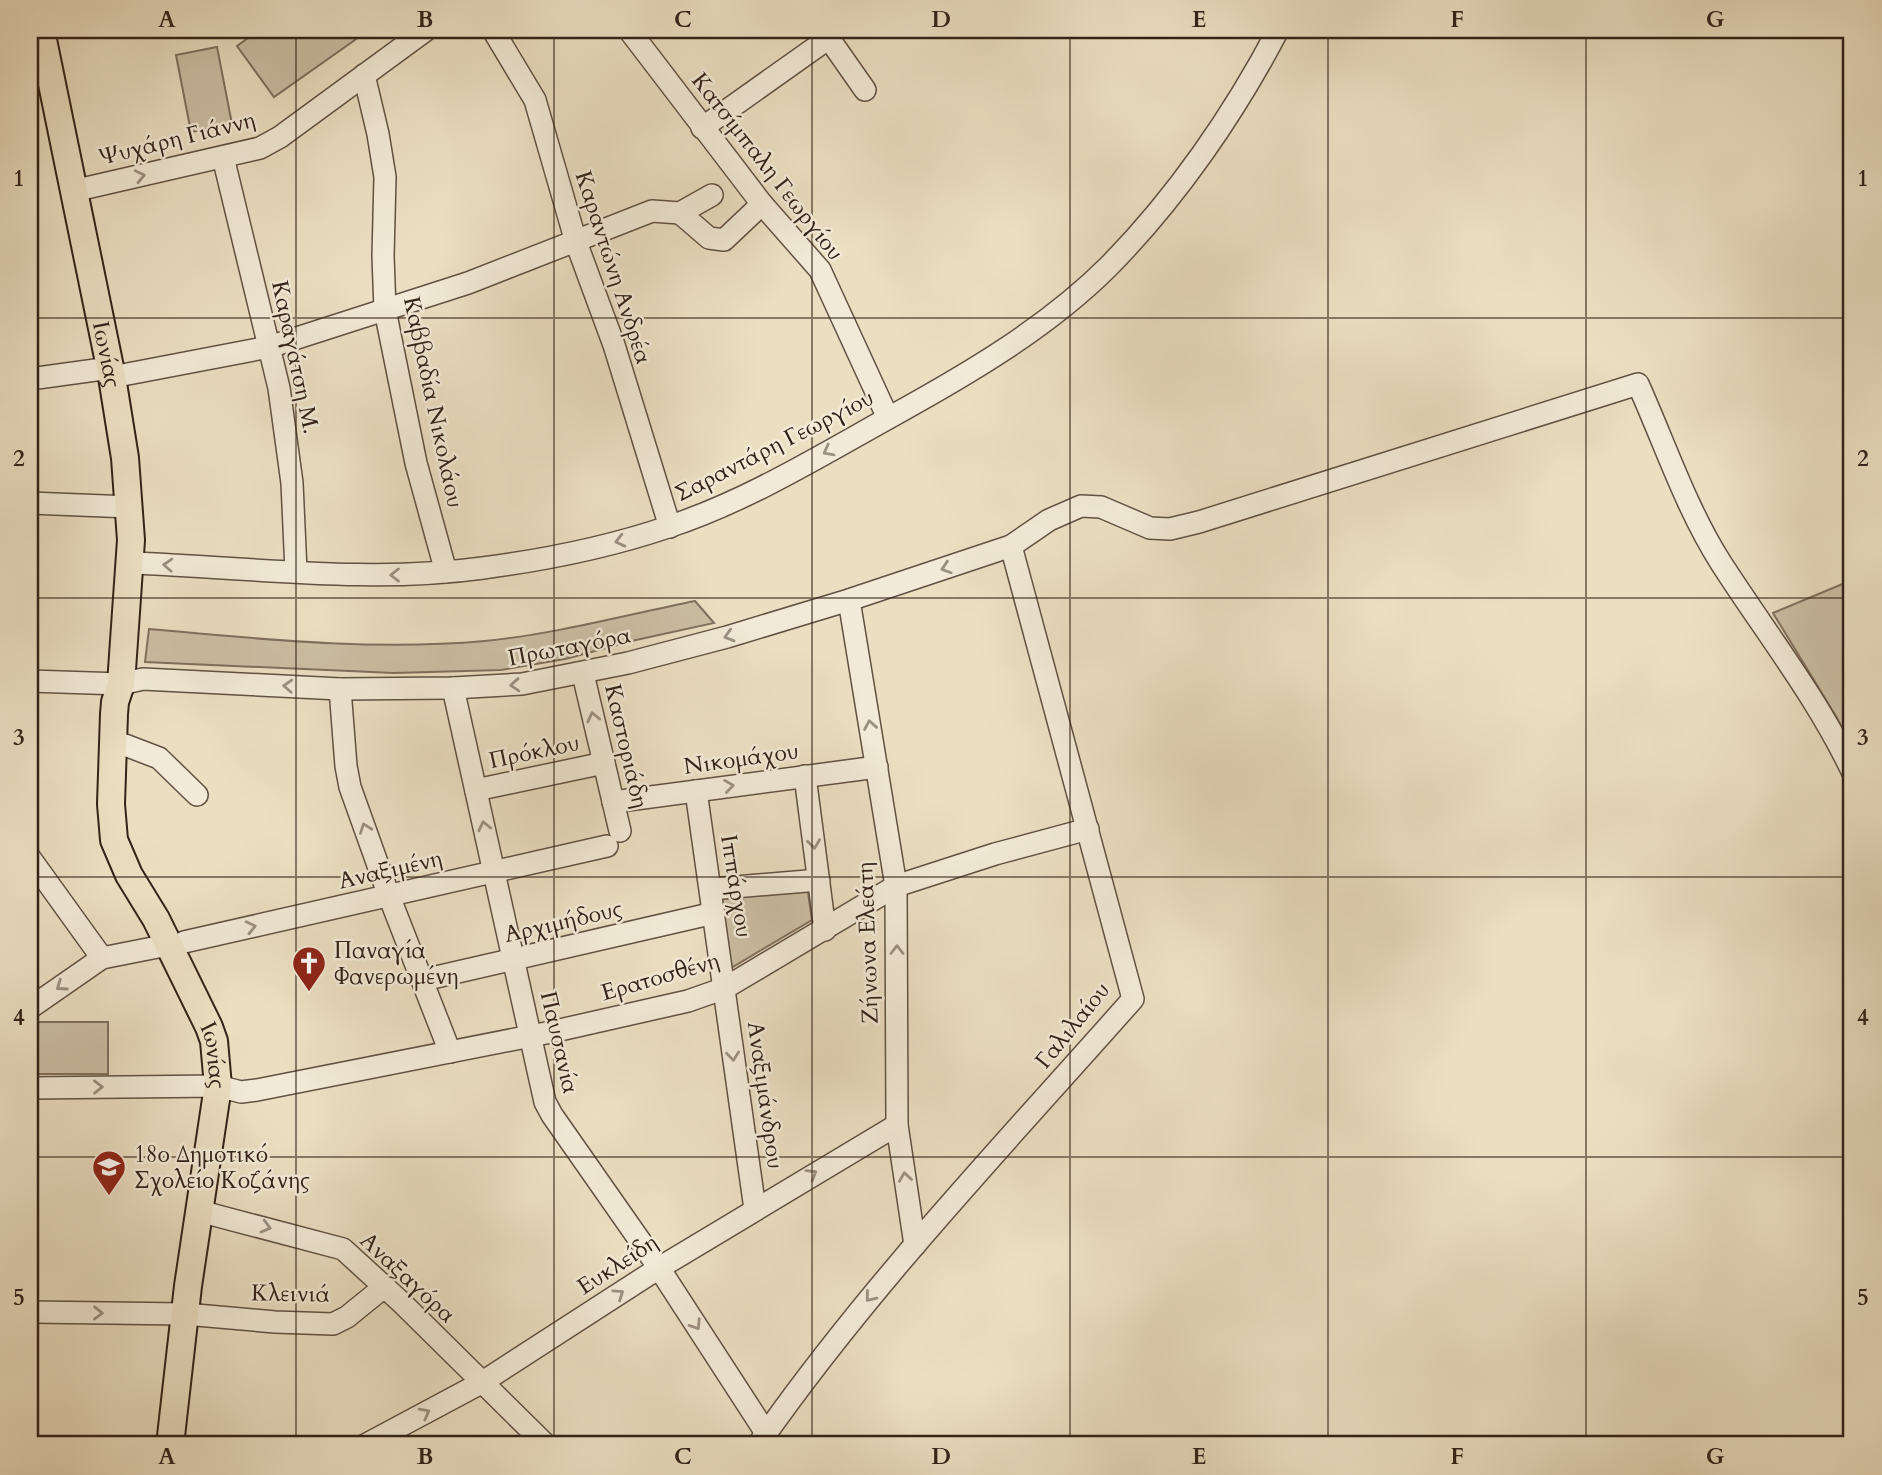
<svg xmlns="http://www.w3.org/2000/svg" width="1882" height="1475" font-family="Cardo,serif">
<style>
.green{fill:#ccbfa5;stroke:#80705f;stroke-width:2}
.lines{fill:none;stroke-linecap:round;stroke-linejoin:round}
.minor-casing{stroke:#615143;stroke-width:24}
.major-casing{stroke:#332219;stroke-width:30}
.minor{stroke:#f2ead7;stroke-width:21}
.major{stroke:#ebdfc2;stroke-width:26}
.oneway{stroke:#9c9082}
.grid{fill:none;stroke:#332219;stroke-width:2;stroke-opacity:0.55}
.labels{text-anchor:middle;stroke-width:5;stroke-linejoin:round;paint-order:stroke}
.street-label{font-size:23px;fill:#332219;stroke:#f2ead7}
.poi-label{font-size:23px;fill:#332219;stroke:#f2ead7;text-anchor:start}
.neatline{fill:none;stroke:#332219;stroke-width:2.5}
.grid-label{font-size:23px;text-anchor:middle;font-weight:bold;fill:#332219}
</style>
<rect width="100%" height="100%" fill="#ebdfc2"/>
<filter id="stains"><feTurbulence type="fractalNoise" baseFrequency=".00286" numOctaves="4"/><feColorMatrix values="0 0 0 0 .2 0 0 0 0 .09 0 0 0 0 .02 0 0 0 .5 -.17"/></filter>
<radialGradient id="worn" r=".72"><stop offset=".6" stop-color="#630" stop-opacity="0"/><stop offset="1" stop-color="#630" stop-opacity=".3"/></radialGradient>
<g class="green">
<path d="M259 30H369L274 97 237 46Z"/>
<path d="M217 47 232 124 191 132 176 55Z"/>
<path d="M1852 580V748L1837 718 1773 613Z"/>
<path d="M695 601 714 623 636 640 565 659 501 670 394 673 145 662 149 629C261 639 372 651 485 641 556 634 625 615 695 601Z"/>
<path d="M807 885 812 920 731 968 721 893Z"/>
<rect x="30" y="1022" width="78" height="52"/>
</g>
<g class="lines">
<g class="minor-casing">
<g id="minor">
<path d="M493 30 535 100 576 242 614 345 670 527"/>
<path d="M629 30 762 204 820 270 888 418"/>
<path d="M823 30 865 90"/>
<path d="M364 75 378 134 385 177 383 256 385 310 416 463 446 572"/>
<path d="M702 128 829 38"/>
<path d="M223 157 279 388 292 483 296 571"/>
<path d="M73 191 260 148 280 137 426 30"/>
<path d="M680 213 709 238 724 240 762 204"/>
<path d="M112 377 269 347 468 283 652 211 680 213 712 195"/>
<path d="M30 379 110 368"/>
<path d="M30 503 130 507"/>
<path d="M131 563C248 567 366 584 483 568 544 560 609 547 668 527 747 501 820 456 892 416 968 374 1047 328 1109 266 1176 198 1234 114 1278 30"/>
<path d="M849 600 896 886 897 1125 915 1245"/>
<path d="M583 674 620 831"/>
<path d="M30 681 121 684 143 679 340 689 453 688 522 684 628 663 727 637 849 600 1011 546 1049 520 1081 506 1101 507 1150 528 1170 529 1199 522 1638 384C1665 444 1686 508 1721 563 1766 633 1816 696 1852 771"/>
<path d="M453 688 545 1102 552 1115 659 1268 766 1433"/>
<path d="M340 689 346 766 350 787 389 896 450 1052"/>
<path d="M125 745 159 758 197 795"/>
<path d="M805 776 825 930"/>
<path d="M476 790 604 763"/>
<path d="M696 791 755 1209"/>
<path d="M613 802 877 767"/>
<path d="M30 858 102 958"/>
<path d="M711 889 819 880"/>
<path d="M184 942 607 846"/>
<path d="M423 980 714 913"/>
<path d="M30 1008 102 958 168 945"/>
<path d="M30 1088 218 1086 241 1092 257 1090 551 1032 688 1001 725 988 896 886 995 854 1088 829"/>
<path d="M199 1211 343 1249 401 1302 546 1445"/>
<path d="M30 1312 185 1314 275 1322 333 1324 347 1317 384 1287"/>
<path d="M365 1445 481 1383 659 1268 897 1125"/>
<path d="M758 1445C869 1286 1004 1145 1133 999L1011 546"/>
</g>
</g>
<g class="major-casing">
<g id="major">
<path id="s1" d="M41 30 112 377 125 458 131 540 121 684 115 702 114 714 111 804 114 840 129 875 156 919 209 1027 214 1041 218 1086 188 1286 170 1445"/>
</g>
</g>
<use href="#minor" class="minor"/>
<use href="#major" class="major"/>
</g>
<defs><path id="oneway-chevron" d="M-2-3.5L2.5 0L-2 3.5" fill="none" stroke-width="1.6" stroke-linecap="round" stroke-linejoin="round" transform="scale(1.75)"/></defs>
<g class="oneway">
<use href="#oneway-chevron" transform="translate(140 176) rotate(-13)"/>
<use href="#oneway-chevron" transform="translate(828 451) rotate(152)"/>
<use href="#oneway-chevron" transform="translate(620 541) rotate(166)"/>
<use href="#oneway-chevron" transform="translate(168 565) rotate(-177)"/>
<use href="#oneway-chevron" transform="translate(946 568) rotate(162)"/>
<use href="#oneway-chevron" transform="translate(395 575) rotate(180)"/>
<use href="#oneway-chevron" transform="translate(729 636) rotate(164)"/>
<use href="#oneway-chevron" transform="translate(515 685) rotate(176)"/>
<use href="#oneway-chevron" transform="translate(288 686) rotate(-177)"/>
<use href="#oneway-chevron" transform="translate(593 717) rotate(-103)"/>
<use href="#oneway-chevron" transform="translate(870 725) rotate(-100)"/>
<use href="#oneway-chevron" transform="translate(729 786) rotate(-8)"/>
<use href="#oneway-chevron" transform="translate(484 826) rotate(-103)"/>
<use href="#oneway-chevron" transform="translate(365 828) rotate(-110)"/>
<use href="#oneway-chevron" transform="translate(814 844) rotate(83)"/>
<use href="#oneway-chevron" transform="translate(251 927) rotate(-13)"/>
<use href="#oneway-chevron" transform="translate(897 950) rotate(-90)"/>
<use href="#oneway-chevron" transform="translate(61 986) rotate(145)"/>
<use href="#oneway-chevron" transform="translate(733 1056) rotate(84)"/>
<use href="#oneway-chevron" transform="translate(98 1087) rotate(-1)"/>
<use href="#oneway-chevron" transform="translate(812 1174) rotate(-31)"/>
<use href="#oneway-chevron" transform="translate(905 1177) rotate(-98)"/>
<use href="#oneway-chevron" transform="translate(266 1227) rotate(15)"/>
<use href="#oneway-chevron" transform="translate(619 1294) rotate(-34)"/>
<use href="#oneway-chevron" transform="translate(870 1297) rotate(129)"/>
<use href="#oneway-chevron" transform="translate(98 1313) rotate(1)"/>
<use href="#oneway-chevron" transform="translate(696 1325) rotate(57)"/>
<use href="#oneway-chevron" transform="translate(425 1413) rotate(-28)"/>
</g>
<path class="grid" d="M296 30V1445M554 30V1445M812 30V1445M1070 30V1445M1328 30V1445M1586 30V1445M30 318H1852M30 598H1852M30 877H1852M30 1157H1852"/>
<defs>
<g id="church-pin" transform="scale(1.75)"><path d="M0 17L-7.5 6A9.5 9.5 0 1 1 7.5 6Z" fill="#8f2418" stroke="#f2ead7"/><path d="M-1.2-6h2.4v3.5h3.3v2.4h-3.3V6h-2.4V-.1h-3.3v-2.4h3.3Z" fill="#fff"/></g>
<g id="school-pin" transform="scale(1.75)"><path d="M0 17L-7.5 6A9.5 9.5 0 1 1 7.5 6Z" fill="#8f2418" stroke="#f2ead7"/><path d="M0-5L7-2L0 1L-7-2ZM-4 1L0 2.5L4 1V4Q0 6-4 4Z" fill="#fff"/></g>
</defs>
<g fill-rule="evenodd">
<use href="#church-pin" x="309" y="963"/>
<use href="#school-pin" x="109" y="1167"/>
</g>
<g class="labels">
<g class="street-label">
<text transform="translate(177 138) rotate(-14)" y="8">Ψυχάρη Γιάννη</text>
<text transform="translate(768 166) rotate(52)" y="8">Κατσίμπαλη Γεωργίου</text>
<text transform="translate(614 267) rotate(72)" y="8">Καραντώνη Ανδρέα</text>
<text dy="8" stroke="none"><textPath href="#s1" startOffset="331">Ιωνίας</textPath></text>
<text transform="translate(296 357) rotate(78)" y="8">Καραγάτση Μ.</text>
<text transform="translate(434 402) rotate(78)" y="8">Καββαδία Νικολάου</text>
<text transform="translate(774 445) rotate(-27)" y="8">Σαραντάρη Γεωργίου</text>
<text transform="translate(569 646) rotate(-11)" y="8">Πρωταγόρα</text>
<text transform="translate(627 746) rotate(77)" y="8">Καστοριάδη</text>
<text transform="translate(534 751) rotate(-12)" y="8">Πρόκλου</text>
<text transform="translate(741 758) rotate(-8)" y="8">Νικομάχου</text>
<text transform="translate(390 869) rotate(-13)" y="8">Αναξιμένη</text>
<text transform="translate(737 886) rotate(81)" y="8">Ιππάρχου</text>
<text transform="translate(563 921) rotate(-13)" y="8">Αρχιμήδους</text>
<text transform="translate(867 943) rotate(-92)" y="8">Ζήνωνα Ελεάτη</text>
<text transform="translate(660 976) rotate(-16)" y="8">Ερατοσθένη</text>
<text transform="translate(1072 1025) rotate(-51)" y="8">Γαλιλαίου</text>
<text transform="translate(560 1042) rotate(77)" y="8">Παυσανία</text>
<text dy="8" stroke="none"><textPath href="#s1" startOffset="1059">Ιωνίας</textPath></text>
<text transform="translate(766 1095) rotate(82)" y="8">Αναξιμάνδρου</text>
<text transform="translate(617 1264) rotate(-33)" y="8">Ευκλείδη</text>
<text transform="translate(408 1277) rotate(43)" y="8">Αναξαγόρα</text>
<text transform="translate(291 1293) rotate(1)" y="8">Κλεινιά</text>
</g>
<g class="poi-label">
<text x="334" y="958">Παναγία<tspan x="334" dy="26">Φανερωμένη</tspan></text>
<text x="134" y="1162">18ο Δημοτικό<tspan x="134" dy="26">Σχολείο Κοζάνης</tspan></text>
</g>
</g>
<rect width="1882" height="1475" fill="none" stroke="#ebdfc2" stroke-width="77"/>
<rect x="38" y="38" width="1805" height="1398" class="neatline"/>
<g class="grid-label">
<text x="167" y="27">A</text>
<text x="425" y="27">B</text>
<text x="683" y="27">C</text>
<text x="941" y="27">D</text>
<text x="1199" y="27">E</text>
<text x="1457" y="27">F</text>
<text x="1715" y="27">G</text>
<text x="19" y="186">1</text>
<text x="1863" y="186">1</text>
<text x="19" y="466">2</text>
<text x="1863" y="466">2</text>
<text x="19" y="745">3</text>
<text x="1863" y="745">3</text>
<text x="19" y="1025">4</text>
<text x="1863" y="1025">4</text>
<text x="19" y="1305">5</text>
<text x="1863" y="1305">5</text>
<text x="167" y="1464">A</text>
<text x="425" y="1464">B</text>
<text x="683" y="1464">C</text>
<text x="941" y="1464">D</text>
<text x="1199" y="1464">E</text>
<text x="1457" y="1464">F</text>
<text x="1715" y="1464">G</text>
</g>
<rect width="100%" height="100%" filter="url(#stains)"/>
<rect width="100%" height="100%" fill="url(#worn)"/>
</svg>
